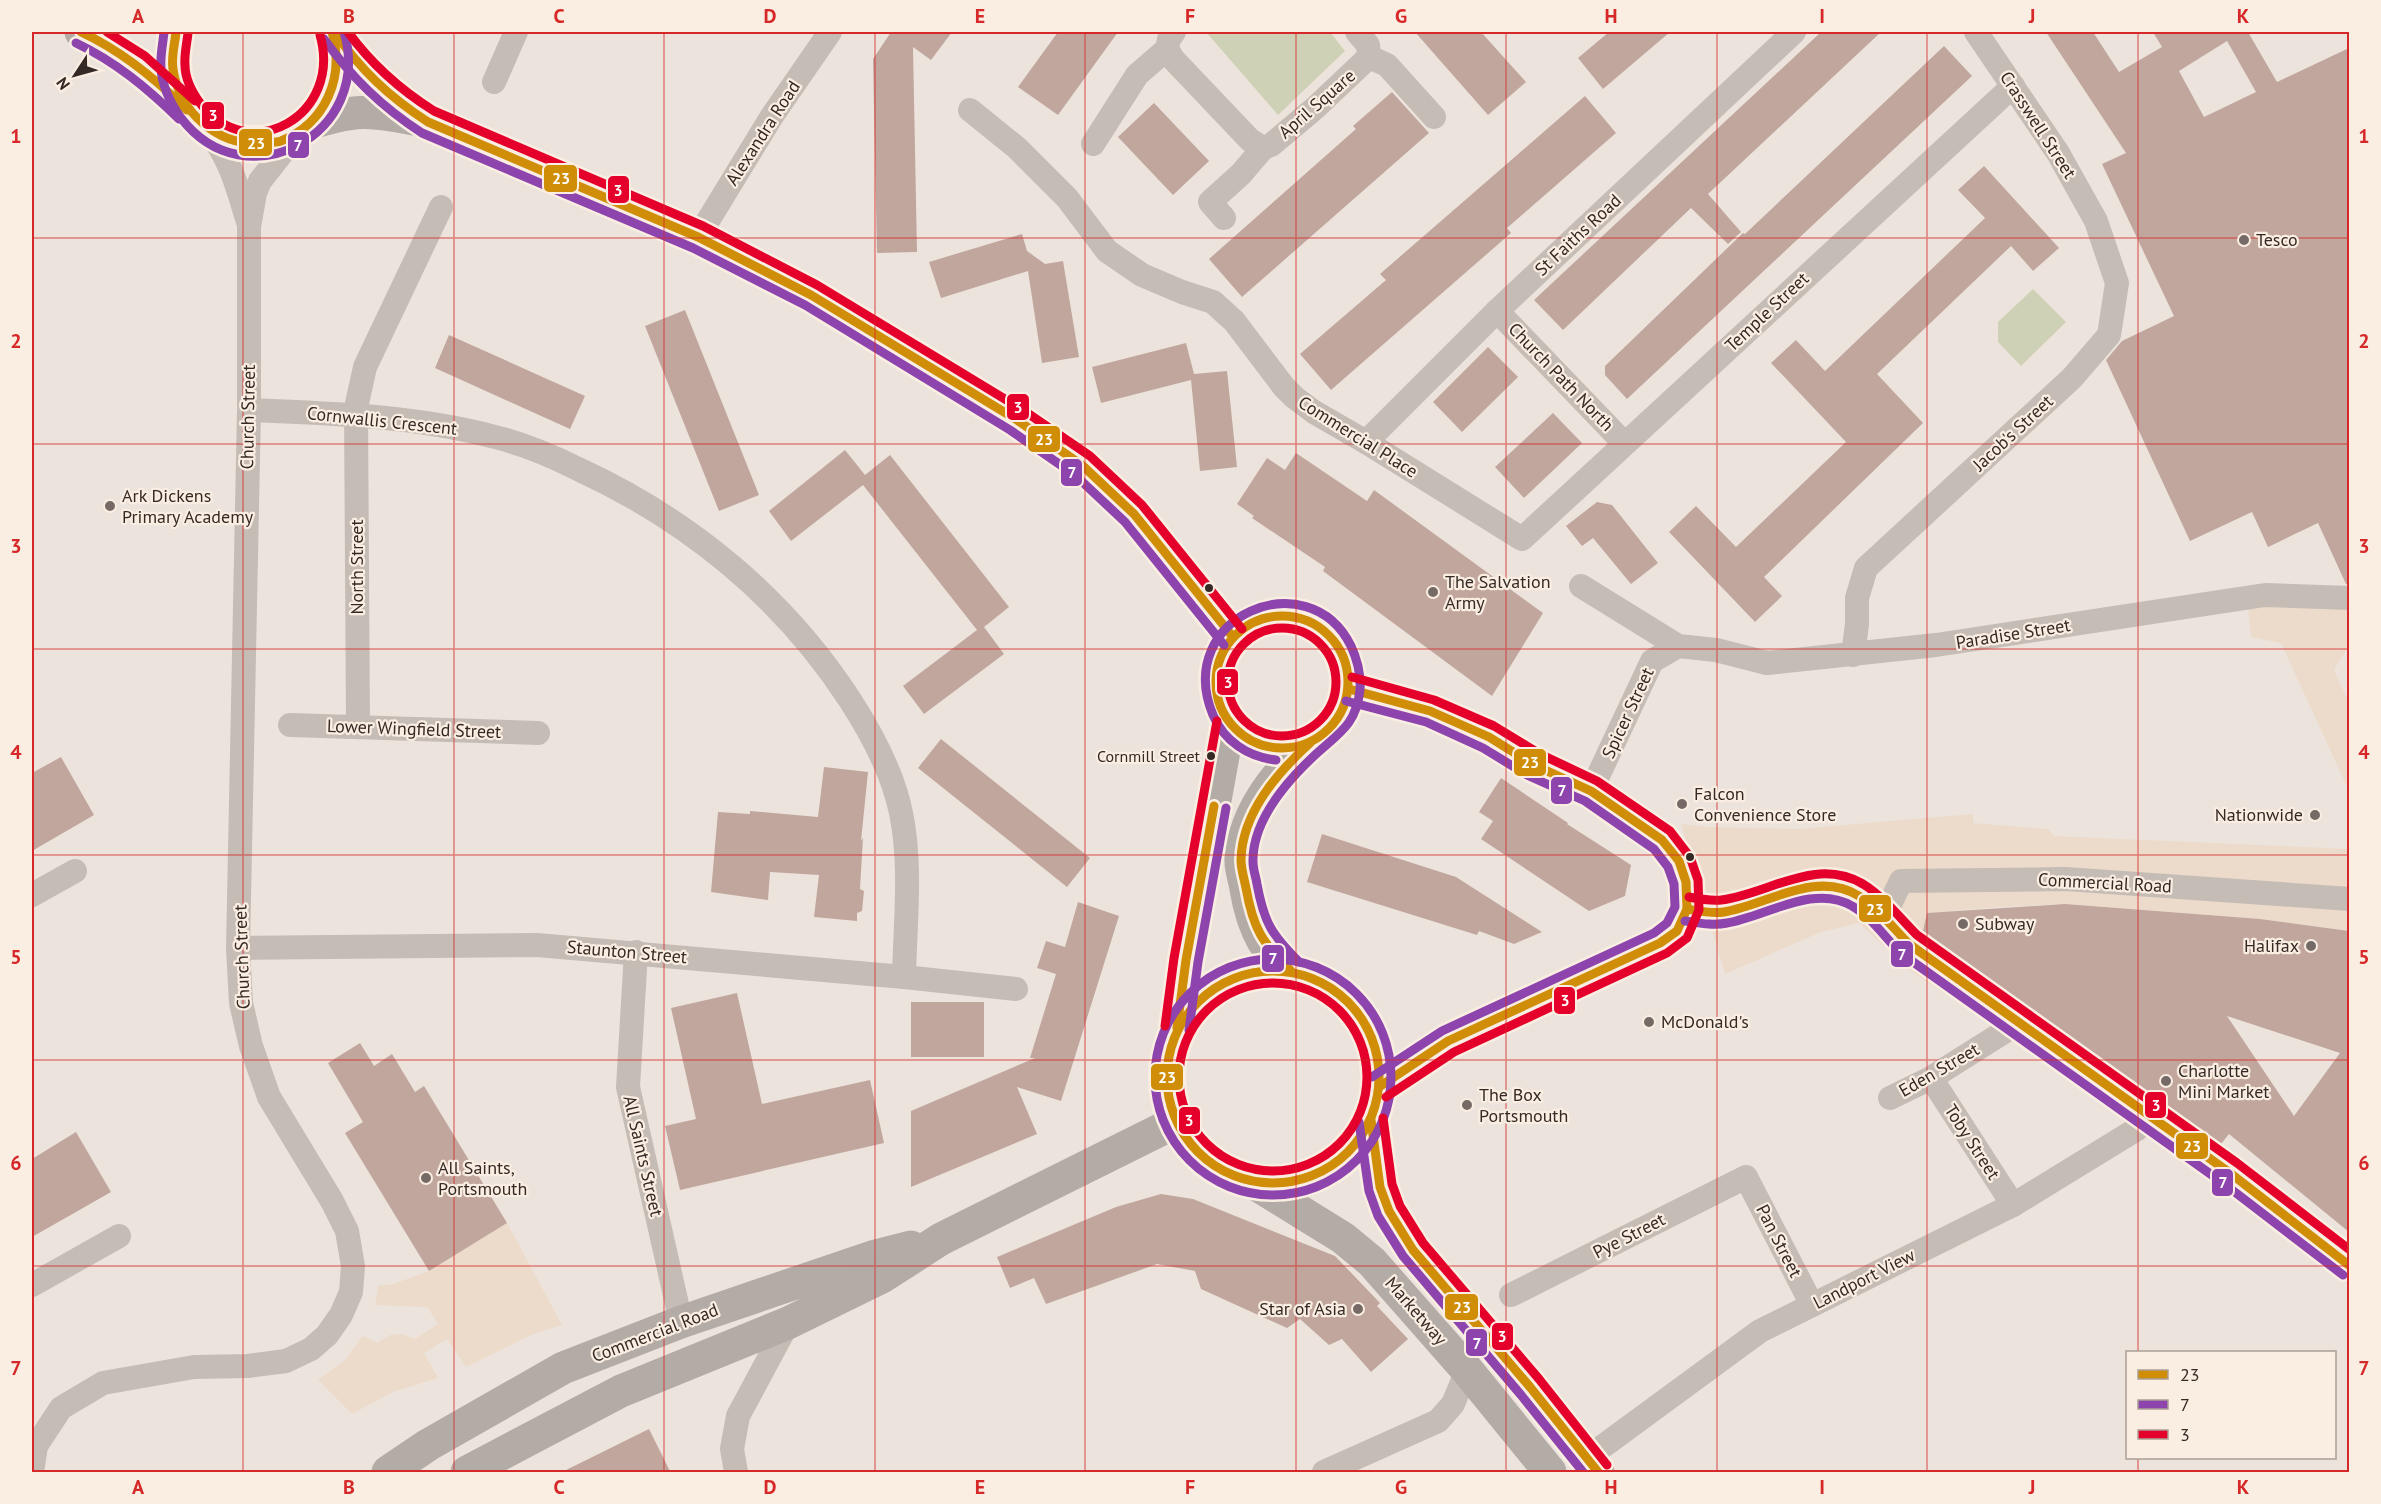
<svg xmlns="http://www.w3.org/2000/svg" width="2381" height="1504" font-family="'PT Sans',sans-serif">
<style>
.green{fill:#ced1b5}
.plaza{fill:#ecdbca}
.building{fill:#c1a69d;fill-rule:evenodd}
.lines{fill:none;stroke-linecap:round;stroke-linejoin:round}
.street{stroke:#c5bcb6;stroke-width:24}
.secondary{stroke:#b5aca6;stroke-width:33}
.primary{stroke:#b3aba5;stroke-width:33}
.bus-1-casing{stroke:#faeee2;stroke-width:14}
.bus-2-casing{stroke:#faeee2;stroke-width:14}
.bus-3-casing{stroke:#faeee2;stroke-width:14}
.bus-1{stroke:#d08d07;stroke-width:9}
.bus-2{stroke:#8e44ad;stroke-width:9}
.bus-3{stroke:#e4002b;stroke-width:9}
.grid{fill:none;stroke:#d62828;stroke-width:1.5;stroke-opacity:0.55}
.poi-dot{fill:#756a65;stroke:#faeee2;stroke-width:2}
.bus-dot{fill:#352925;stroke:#faeee2;stroke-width:2}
.labels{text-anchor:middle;stroke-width:4.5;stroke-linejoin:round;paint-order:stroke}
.bus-label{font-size:16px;fill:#352925;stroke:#faeee2;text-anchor:end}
.street-label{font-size:18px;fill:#352925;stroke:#faeee2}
.poi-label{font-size:18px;fill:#352925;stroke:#faeee2;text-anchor:start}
.line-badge{stroke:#faeee2;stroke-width:2}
.badge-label{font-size:16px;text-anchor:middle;font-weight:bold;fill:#fff}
.neatline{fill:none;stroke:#d62828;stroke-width:2}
.grid-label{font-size:20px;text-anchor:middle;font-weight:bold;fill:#d62828}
</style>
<rect width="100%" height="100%" fill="#ece4dc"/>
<g class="green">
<path d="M1206 32H1330L1345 51 1278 115Z"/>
<path d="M2033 289 2066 322 2021 366 1998 342V322Z"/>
</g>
<g class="plaza">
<path d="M2247 598H2349V645L2334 670 2349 703V791L2281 643 2251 637Z"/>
<path d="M1973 814V823L2048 829 2054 836 2349 849V931L2260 919 2065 904 1998 907 1927 913 1923 931 1985 977 1963 1005 1913 973 1859 923 1821 932 1725 974 1681 824 1708 827 1797 829Z"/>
<path d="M507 1223 562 1325 533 1334 466 1367 447 1339 424 1353 438 1378 393 1392 352 1414 318 1380 345 1360 363 1336 377 1343 390 1335 402 1334 415 1339 438 1324 427 1307 375 1305 378 1286 393 1284 429 1271Z"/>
</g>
<g class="building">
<path d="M891 32H952L931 60 913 47 917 252 877 253 873 59Z"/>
<path d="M1058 32H1118L1058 115 1018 87Z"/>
<path d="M1415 32H1481L1526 82 1488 115Z"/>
<path d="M1609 32H1670L1603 89 1578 58Z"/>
<path d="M1821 32H1881L1708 194 1741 232 1728 244 1691 208 1563 330 1534 300Z"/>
<path d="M2046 32H2093L2119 72 2162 47 2153 32H2248L2277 82 2349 48V584H2346L2318 523 2268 547 2252 512 2190 541 2106 360 2122 341 2174 316 2102 164 2126 153ZM2227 41 2256 92 2204 117 2179 71Z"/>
<path d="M1944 46 1972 76 1627 399 1605 375V366L1743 233 1745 234Z"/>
<path d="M1392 92 1429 133 1242 297 1209 259 1356 129 1353 126Z"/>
<path d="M1585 96 1616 133 1507 228 1511 233 1331 390 1300 354 1386 280 1380 274Z"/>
<path d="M1154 103 1209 161 1173 195 1118 137Z"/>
<path d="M1984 166 2059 248 2033 271 2011 246 1877 374 1923 423 1764 577 1782 596 1755 622 1669 532 1696 506 1736 547 1846 442 1771 363 1796 340 1825 371 1985 218 1958 190Z"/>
<path d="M1022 234 1027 251 1045 264 1063 261 1079 357 1042 363 1028 271 941 298 929 262Z"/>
<path d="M685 310 759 495 719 511 645 326Z"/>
<path d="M449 335 585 396 570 429 435 368Z"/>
<path d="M1186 343 1194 374 1227 371 1237 467 1200 471 1191 380 1101 403 1092 367Z"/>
<path d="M1488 347 1518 377 1462 432 1433 402Z"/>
<path d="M1553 413 1582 443 1524 498 1495 467Z"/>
<path d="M845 450 865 475 890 455 1009 607 984 627 1004 654 924 714 903 686 977 630 863 485 791 541 769 511Z"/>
<path d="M1296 453 1367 501 1374 490 1543 613 1492 696 1323 571 1325 567 1252 518 1254 516 1237 504 1267 458 1285 470Z"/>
<path d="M1597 502 1612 505 1658 563 1631 584 1593 538 1582 546 1566 526Z"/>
<path d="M941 739 1090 858 1067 887 918 768Z"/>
<path d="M61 757 94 815 32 851V773Z"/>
<path d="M824 767 868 772 861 841 863 838 860 889 864 891 862 911 857 913V921L814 917 819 875 770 872 768 900 711 892 718 812 750 814V811L818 817Z"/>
<path d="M1501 778 1568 823 1567 824 1631 865 1625 896 1589 911 1481 839 1493 821 1479 812Z"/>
<path d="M1322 834 1456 877 1542 932 1514 944 1479 931 1477 935 1307 882Z"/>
<path d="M1078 902 1119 916 1061 1101 1017 1087 1037 1134 911 1187V1111L1035 1058H1030L1056 974 1037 968 1046 941 1065 947Z"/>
<path d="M2065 904 2260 919 2349 931V1232L2229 1134 2221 1144 1923 931 1927 913ZM2227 1016 2340 1053 2294 1116Z"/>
<path d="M737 993 762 1104 870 1080 884 1143 680 1190 665 1126 696 1119 671 1008Z"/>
<rect x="911" y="1002" width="73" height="55"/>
<path d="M360 1043 374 1066 392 1054 415 1092 424 1086 507 1223 429 1271 345 1133 363 1122 328 1063Z"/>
<path d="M76 1132 111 1192 32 1237V1159Z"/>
<path d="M1161 1194 1193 1199 1335 1256 1380 1303 1377 1306 1408 1339 1371 1372 1342 1339 1329 1345 1300 1319 1287 1328 1201 1289 1195 1271 1157 1264 1046 1304 1034 1278 1010 1288 997 1257 1116 1207Z"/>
<path d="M649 1429 671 1473H560Z"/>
</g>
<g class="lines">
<g class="street">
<path d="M1167 49 1173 59 1250 140 1263 148 1271 145 1315 108 1369 57 1368 45 1357 32"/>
<path d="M1369 57 1387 65 1434 117"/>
<path d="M494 82 516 32"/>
<path d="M970 110 1017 148 1067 198 1107 251 1142 275 1182 292 1213 302 1234 321 1284 387 1294 397 1314 412 1366 442 1522 539 2013 86"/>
<path d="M206 129C231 158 237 187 248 222"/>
<path d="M1093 144 1137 75 1167 49 1169 39 1174 32"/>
<path d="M1224 218 1210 202 1241 174 1263 148"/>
<path d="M698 237 772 116 830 32"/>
<path d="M1497 311 1624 443"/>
<path d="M249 410C331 413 415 416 495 437 524 444 552 456 578 469 689 520 784 598 850 700 872 734 893 773 901 813 912 866 905 923 904 977"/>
<path d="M1366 442 1497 311 1794 32"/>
<path d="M1581 586 1678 646 1716 650 1767 663 1936 645 2265 595 2350 598"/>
<path d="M1853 655 1857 624V598L1866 568 2072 378 2109 335 2117 283 2096 221 2058 153 1976 32"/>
<path d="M1349 689 1430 711 1489 737 1534 765 1591 791 1662 840 1679 861 1686 882 1687 909 1677 931 1660 943 1448 1041 1379 1087"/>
<path d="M290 725 538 733"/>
<path d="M358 727 356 408 365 367 441 207"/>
<path d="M1591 791 1652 661 1678 646"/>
<path d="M32 895 75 871"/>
<path d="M1883 919 1901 881 2066 879 2350 899"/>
<path d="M238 948 537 945 904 977 1016 989"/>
<path d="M636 952 628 1087 681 1322"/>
<path d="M1931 1078 2013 1205"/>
<path d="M1890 1098 1931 1078 2018 1023 2049 1042 2230 1173 2350 1266"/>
<path d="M32 1285 119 1236"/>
<path d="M1511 1295 1746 1177 1812 1305"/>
<path d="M1587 1458 1760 1331 2013 1205 2137 1129 2150 1115"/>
<path d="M32 1472 36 1446 61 1408 103 1383 194 1367 248 1366 286 1361 311 1349 327 1335 341 1315 351 1292 353 1266 347 1231 332 1201 269 1097 251 1046 241 1003 238 948 249 410V227L255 193 260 181 296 135"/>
<path d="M736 1472 732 1449 738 1416 788 1323"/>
<path d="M1324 1472 1438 1421 1453 1404 1467 1370"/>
</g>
<path class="secondary" d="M81 32C123 50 155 78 187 110"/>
<g class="primary">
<path d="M176 32C148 132 279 188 327 102 339 79 340 56 332 32"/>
<path d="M334 32C365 76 382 94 428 122L698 237 811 295 1017 420 1083 466 1134 514 1233 637"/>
<path d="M309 124C354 109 369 110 414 119"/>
<circle cx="1273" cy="1077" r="106"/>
<path d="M1291 971C1282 962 1270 952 1263 941 1254 925 1249 907 1246 889 1245 880 1240 868 1241 858 1245 812 1276 773 1310 743 1322 733 1334 727 1342 712 1358 680 1342 633 1307 621 1291 615 1275 614 1258 620 1187 648 1213 755 1289 749 1296 748 1304 745 1310 743"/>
<path d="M1177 1026 1186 960 1229 723"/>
<path d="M1371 1120 1380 1187 1389 1211 1413 1250 1530 1387 1598 1472"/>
<path d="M1254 1183 1343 1238 1372 1262 1467 1370 1550 1472"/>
<path d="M388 1472 428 1445 563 1368 681 1322 872 1257 911 1247"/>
<path d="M467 1472 621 1391 788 1323 882 1277 941 1239 1176 1122"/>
</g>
<g class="bus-1-casing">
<g id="bus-1">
<path d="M81 32C122 51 155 78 187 110"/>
<path d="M176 32C175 43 171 57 173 69 179 112 218 147 263 143 269 142 275 143 281 141 326 123 345 77 332 32"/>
<path d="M334 32C362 71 388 96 428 122L698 237 811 295 1017 420 1083 466 1134 514 1233 637"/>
<circle cx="1282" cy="682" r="66"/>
<path d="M1349 689 1430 711 1489 737 1534 765 1591 791 1662 840 1679 861 1686 882 1687 909 1677 931 1660 943 1448 1041 1379 1087"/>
<path d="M1687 909C1699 911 1712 914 1724 912 1767 905 1816 869 1859 896 1878 908 1893 928 1909 944L2230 1173 2350 1266"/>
<circle cx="1273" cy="1077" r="106"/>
<path d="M1291 971C1262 943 1253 928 1246 888 1244 878 1241 869 1241 860 1242 813 1277 773 1310 743"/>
<path d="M1177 1028 1186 960 1214 806"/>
<path d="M1371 1120 1380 1187 1389 1211 1413 1250 1530 1387 1598 1472"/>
</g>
</g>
<g class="bus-2-casing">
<g id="bus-2">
<path d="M164 32C163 43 160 56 161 68 162 86 171 104 181 118 246 203 374 134 344 32"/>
<path d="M324 39C352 78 382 107 422 133L693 248 805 305 1010 430 1075 475 1125 522 1224 645"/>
<path d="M76 43C116 62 147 88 179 119"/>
<path d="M1346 701 1426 722 1483 748 1529 776 1585 801 1654 849 1668 867 1674 884 1675 907 1667 923 1654 933 1442 1031 1372 1077"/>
<path d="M1276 760C1248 757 1224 741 1213 715 1172 616 1309 560 1351 646 1357 659 1361 674 1360 690 1356 725 1339 733 1315 755 1287 781 1252 820 1253 862 1253 870 1256 877 1257 884 1264 923 1272 935 1299 962"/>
<path d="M1685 921C1699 923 1713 926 1727 923 1765 917 1814 883 1852 906 1872 917 1885 938 1902 954L2223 1183 2343 1275"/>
<circle cx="1273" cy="1077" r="118"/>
<path d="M1189 1030 1198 962 1226 808"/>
<path d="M1359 1122 1369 1191 1378 1216 1403 1256 1521 1395 1583 1472"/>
</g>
</g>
<g class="bus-3-casing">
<g id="bus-3">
<path d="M107 32 145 56 195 101"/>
<path d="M348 32C372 65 399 89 434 111L703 226 817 285 1023 410 1090 456 1142 505 1242 629"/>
<path d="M188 33C187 43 184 55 185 65 185 79 192 92 200 103 250 168 343 115 320 35"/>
<circle cx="1282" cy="682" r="54"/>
<path d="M1352 677 1434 700 1494 726 1540 754 1597 781 1670 831 1690 857 1698 880 1699 910 1687 938 1667 953 1454 1052 1386 1097"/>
<path d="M1689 897C1699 899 1711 901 1721 900 1769 894 1815 856 1863 884 1884 897 1900 918 1917 935L2237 1163 2350 1250"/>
<circle cx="1273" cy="1077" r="94"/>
<path d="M1165 1026 1174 958 1217 721"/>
<path d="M1383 1118 1392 1184 1400 1206 1423 1243 1539 1379 1607 1465"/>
</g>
</g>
<use href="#bus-1" class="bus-1"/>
<use href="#bus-2" class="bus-2"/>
<use href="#bus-3" class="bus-3"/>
</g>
<path class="grid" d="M243 32V1472M454 32V1472M664 32V1472M875 32V1472M1085 32V1472M1296 32V1472M1506 32V1472M1717 32V1472M1927 32V1472M2138 32V1352M32 238H2350M32 444H2350M32 649H2350M32 855H2350M32 1060H2350M32 1266H2350M2138 1458V1472"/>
<g class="poi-dot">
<circle cx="2244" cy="240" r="6"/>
<circle cx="110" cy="506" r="6"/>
<circle cx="1433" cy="592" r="6"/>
<circle cx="1682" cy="804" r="6"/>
<circle cx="2315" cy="815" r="6"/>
<circle cx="1963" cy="924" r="6"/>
<circle cx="2311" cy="946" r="6"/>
<circle cx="1649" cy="1022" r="6"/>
<circle cx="2166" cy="1081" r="6"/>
<circle cx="1467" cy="1105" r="6"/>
<circle cx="426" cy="1178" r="6"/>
<circle cx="1358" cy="1309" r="6"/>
</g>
<g class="bus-dot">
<circle cx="1209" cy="588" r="5"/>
<circle cx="1211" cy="756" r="5"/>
<circle cx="1690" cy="857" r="5"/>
</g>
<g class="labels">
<g class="bus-label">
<text x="1200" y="762">Cornmill Street</text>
</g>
<g class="street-label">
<text transform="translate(1317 104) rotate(-41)" y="6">April Square</text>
<text transform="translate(2038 125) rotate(57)" y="6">Crasswell Street</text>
<text transform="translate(763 133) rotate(-57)" y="6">Alexandra Road</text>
<text transform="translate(1578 235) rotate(-43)" y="6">St Faiths Road</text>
<text transform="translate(1767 312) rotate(-43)" y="6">Temple Street</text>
<text transform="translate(1561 377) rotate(46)" y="6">Church Path North</text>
<text transform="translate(248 417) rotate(-89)" y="6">Church Street</text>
<text transform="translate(382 421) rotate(6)" y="6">Cornwallis Crescent</text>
<text transform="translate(2013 433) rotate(-43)" y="6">Jacob's Street</text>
<text transform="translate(1358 437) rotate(32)" y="6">Commercial Place</text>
<text transform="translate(357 567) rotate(-90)" y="6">North Street</text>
<text transform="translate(2013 634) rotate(-9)" y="6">Paradise Street</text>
<text transform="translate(1628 713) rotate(-65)" y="6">Spicer Street</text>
<text transform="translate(414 729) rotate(2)" y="6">Lower Wingfield Street</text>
<text transform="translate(2105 883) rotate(3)" y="6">Commercial Road</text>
<text transform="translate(627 952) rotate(5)" y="6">Staunton Street</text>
<text transform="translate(242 957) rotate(-92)" y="6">Church Street</text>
<text transform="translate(1939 1070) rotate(-30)" y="6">Eden Street</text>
<text transform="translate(1972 1142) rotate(57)" y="6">Toby Street</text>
<text transform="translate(643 1156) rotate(77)" y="6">All Saints Street</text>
<text transform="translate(1629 1236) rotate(-27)" y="6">Pye Street</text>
<text transform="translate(1779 1241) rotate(63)" y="6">Pan Street</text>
<text transform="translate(1864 1279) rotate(-27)" y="6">Landport View</text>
<text transform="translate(1416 1311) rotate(49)" y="6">Marketway</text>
<text transform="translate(655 1333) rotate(-21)" y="6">Commercial Road</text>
</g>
<g class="poi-label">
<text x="2256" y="246">Tesco</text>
<text x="122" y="502">Ark Dickens<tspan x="122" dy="21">Primary Academy</tspan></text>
<text x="1445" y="588">The Salvation<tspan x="1445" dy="21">Army</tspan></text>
<text x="1694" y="800">Falcon<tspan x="1694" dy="21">Convenience Store</tspan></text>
<text x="2303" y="821" text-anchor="end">Nationwide</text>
<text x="1975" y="930">Subway</text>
<text x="2299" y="952" text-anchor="end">Halifax</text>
<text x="1661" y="1028">McDonald's</text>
<text x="2178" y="1077">Charlotte<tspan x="2178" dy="21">Mini Market</tspan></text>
<text x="1479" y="1101">The Box<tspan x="1479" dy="21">Portsmouth</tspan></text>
<text x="438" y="1174">All Saints,<tspan x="438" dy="21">Portsmouth</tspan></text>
<text x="1346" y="1315" text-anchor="end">Star of Asia</text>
</g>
</g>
<g class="line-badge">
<rect x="201" y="101" width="24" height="29" rx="6" fill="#e4002b"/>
<rect x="238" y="128" width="35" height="29" rx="6" fill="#d08d07"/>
<rect x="287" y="131" width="23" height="28" rx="6" fill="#8e44ad"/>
<rect x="543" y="164" width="35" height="29" rx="6" fill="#d08d07"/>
<rect x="607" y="175" width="23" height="29" rx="6" fill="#e4002b"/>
<rect x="1006" y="393" width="24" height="28" rx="6" fill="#e4002b"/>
<rect x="1027" y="425" width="34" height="28" rx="6" fill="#d08d07"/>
<rect x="1060" y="458" width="23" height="29" rx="6" fill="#8e44ad"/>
<rect x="1216" y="668" width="23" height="28" rx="6" fill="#e4002b"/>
<rect x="1513" y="748" width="34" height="29" rx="6" fill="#d08d07"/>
<rect x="1550" y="776" width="23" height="29" rx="6" fill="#8e44ad"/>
<rect x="1858" y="894" width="34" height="29" rx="6" fill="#d08d07"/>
<rect x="1890" y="940" width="24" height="28" rx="6" fill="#8e44ad"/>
<rect x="1261" y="944" width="24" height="29" rx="6" fill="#8e44ad"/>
<rect x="1553" y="986" width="23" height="29" rx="6" fill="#e4002b"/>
<rect x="1150" y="1063" width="34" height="28" rx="6" fill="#d08d07"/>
<rect x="2144" y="1091" width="23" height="28" rx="6" fill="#e4002b"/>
<rect x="1178" y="1106" width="23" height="29" rx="6" fill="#e4002b"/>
<rect x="2175" y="1132" width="34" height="28" rx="6" fill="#d08d07"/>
<rect x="2211" y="1168" width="23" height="29" rx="6" fill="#8e44ad"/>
<rect x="1444" y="1293" width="35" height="28" rx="6" fill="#d08d07"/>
<rect x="1491" y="1322" width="23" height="29" rx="6" fill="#e4002b"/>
<rect x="1465" y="1328" width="23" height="29" rx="6" fill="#8e44ad"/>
</g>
<g class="badge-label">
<text x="213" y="121">3</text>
<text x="256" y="149">23</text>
<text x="298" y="151">7</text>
<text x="561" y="184">23</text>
<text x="618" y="196">3</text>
<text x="1018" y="413">3</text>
<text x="1044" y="445">23</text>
<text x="1072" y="478">7</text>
<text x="1228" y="688">3</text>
<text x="1530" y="768">23</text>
<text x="1562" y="796">7</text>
<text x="1875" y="915">23</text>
<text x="1902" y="960">7</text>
<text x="1273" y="964">7</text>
<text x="1565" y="1006">3</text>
<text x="1167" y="1083">23</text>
<text x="2156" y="1111">3</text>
<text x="1189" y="1126">3</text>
<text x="2192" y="1152">23</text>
<text x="2223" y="1188">7</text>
<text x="1462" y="1313">23</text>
<text x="1502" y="1342">3</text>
<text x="1477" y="1349">7</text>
</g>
<rect width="2381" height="1504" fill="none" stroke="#faeee2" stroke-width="66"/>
<rect x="2126" y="1351" width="210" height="108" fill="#faeee2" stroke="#ab9f96" stroke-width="1.5"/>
<rect x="2138" y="1370" width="30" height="9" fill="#d08d07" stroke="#ab9f96" stroke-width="1.5"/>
<text x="2180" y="1381" font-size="18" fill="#352925">23</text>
<rect x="2138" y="1400" width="30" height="9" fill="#8e44ad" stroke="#ab9f96" stroke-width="1.5"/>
<text x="2180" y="1411" font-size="18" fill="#352925">7</text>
<rect x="2138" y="1430" width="30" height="9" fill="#e4002b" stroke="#ab9f96" stroke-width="1.5"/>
<text x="2180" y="1441" font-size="18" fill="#352925">3</text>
<g transform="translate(75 75) rotate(234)" stroke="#faeee2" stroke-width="4.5" paint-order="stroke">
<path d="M0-4.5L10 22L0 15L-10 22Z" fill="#352925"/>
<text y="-9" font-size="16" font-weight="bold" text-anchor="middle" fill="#352925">N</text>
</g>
<rect x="33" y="33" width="2315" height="1438" class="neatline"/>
<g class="grid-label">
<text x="138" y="23">A</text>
<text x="349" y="23">B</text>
<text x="559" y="23">C</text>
<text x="770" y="23">D</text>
<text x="980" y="23">E</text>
<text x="1190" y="23">F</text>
<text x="1401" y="23">G</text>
<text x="1611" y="23">H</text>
<text x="1822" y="23">I</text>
<text x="2032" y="23">J</text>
<text x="2243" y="23">K</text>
<text x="16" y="143">1</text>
<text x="2364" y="143">1</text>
<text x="16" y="348">2</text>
<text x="2364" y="348">2</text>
<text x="16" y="553">3</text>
<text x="2364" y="553">3</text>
<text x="16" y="759">4</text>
<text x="2364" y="759">4</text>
<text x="16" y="964">5</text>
<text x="2364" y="964">5</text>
<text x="16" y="1170">6</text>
<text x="2364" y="1170">6</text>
<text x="16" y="1375">7</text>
<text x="2364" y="1375">7</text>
<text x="138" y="1494">A</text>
<text x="349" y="1494">B</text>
<text x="559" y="1494">C</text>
<text x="770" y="1494">D</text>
<text x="980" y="1494">E</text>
<text x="1190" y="1494">F</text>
<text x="1401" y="1494">G</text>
<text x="1611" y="1494">H</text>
<text x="1822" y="1494">I</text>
<text x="2032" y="1494">J</text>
<text x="2243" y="1494">K</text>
</g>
</svg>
